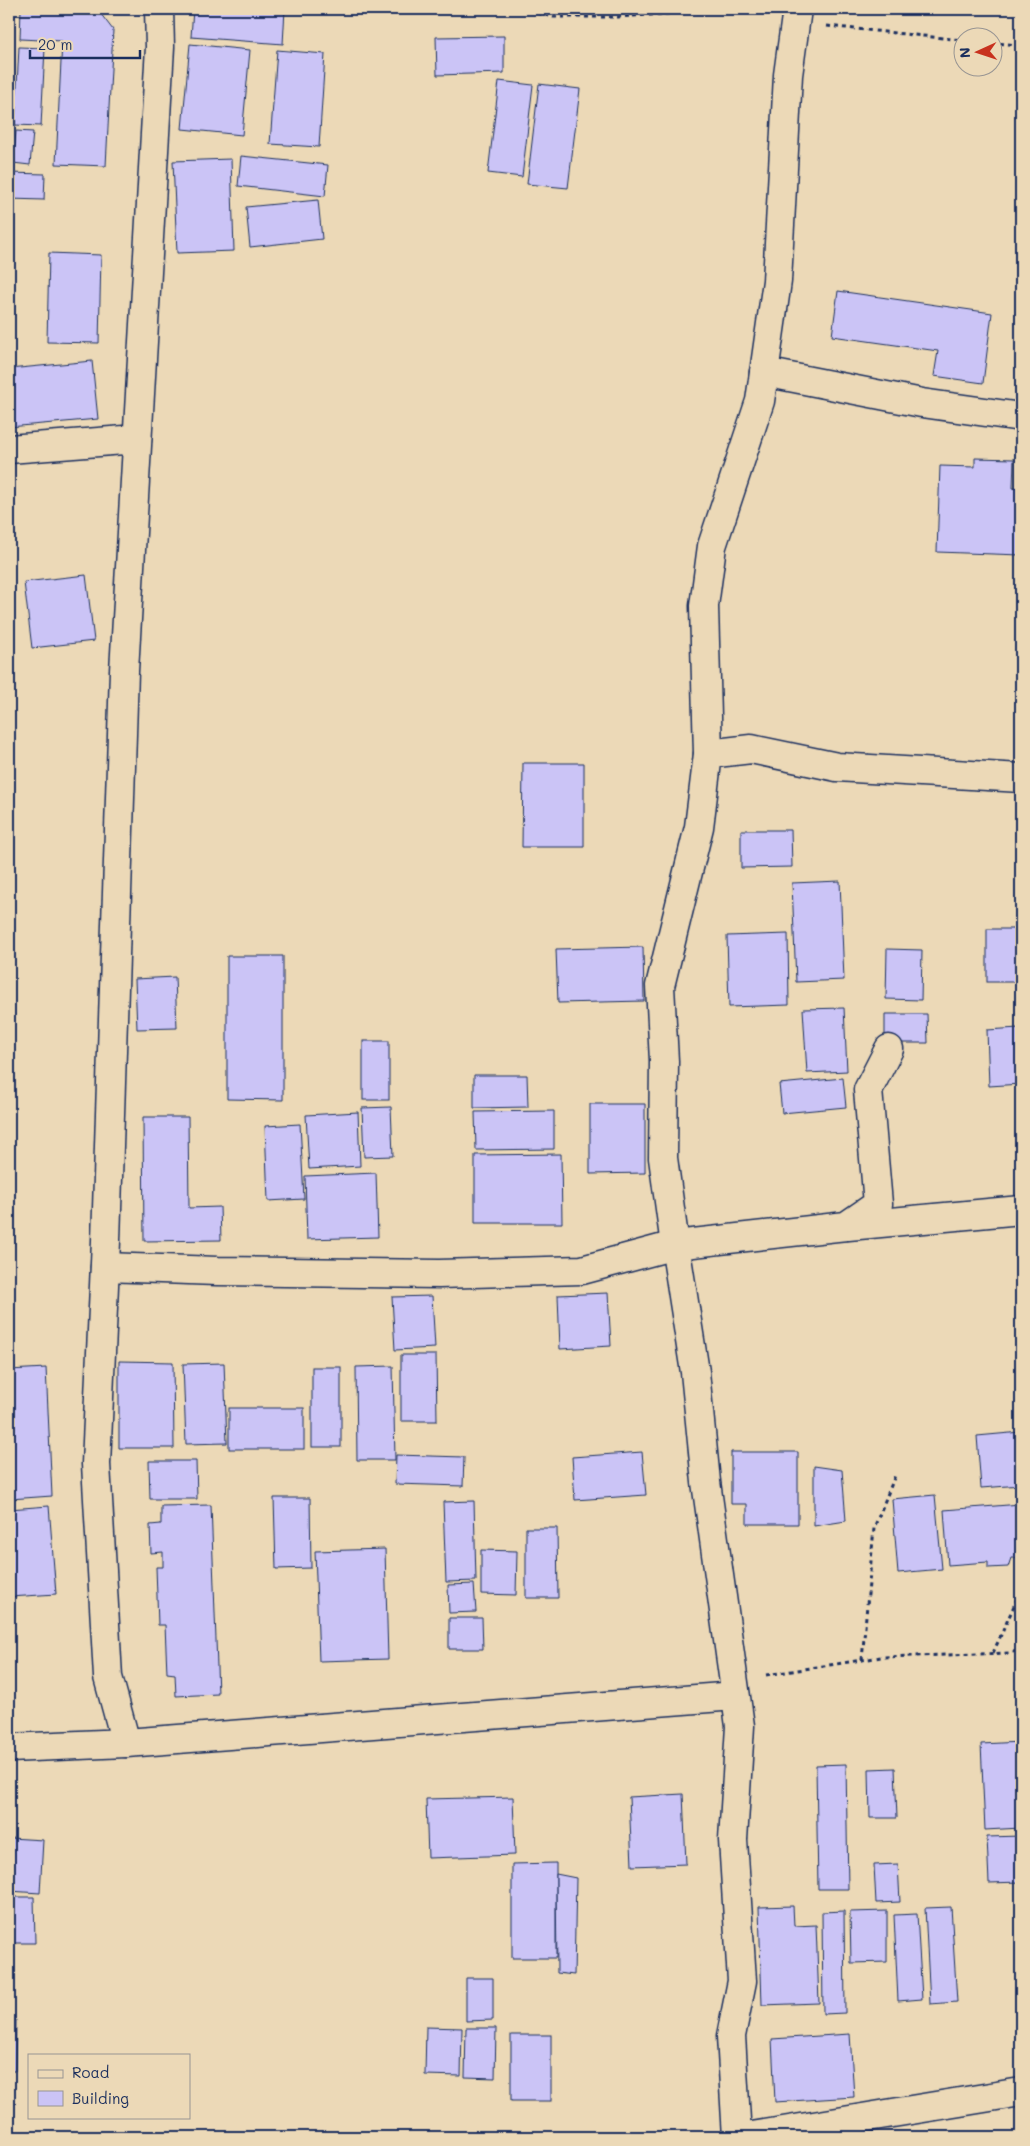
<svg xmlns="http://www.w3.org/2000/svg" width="1030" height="2146" font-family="Mali,sans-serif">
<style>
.building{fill:#cbc4f6;stroke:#1b2f5e}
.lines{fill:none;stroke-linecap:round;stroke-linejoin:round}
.street-casing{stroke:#1b2f5e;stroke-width:31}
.path{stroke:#1b2f5e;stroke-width:3;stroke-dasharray:4 4;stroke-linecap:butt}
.street{stroke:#ecd9b7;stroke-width:28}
</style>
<rect width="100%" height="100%" fill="#ecd9b7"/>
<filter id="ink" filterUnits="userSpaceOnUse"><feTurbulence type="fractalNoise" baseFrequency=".02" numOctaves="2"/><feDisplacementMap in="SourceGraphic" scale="10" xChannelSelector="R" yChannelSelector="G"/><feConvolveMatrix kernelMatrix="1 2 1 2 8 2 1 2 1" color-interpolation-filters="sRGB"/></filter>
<g filter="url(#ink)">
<g class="building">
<path d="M9 9H11L10 39H9Z"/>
<path d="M21 9H97L113 30 106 166 56 164 62 41 20 39Z"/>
<path d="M193 9H285L283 44 191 37Z"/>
<path d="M504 36V73L437 75 436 37Z"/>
<path d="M190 44 250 50 242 135 182 129Z"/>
<path d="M19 47 45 48 41 126 15 125Z"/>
<path d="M277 50 325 54 319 147 270 144Z"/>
<path d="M499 81 533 85 522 177 488 173Z"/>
<path d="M539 84 580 89 568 188 527 184Z"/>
<path d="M16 131 33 132 30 165 13 163Z"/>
<path d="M241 156 328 165 325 196 238 186Z"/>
<path d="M231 159 234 251 177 253 173 161Z"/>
<path d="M9 173 45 174 44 200 9 199Z"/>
<path d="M318 200 322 239 250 247 246 207Z"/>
<path d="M49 253 101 255 99 343 47 342Z"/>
<path d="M838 291 992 313 983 383 934 376 938 351 832 336Z"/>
<path d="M92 361 98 419 9 427V369Z"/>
<path d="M975 458 1014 459 1013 488H1021V555L937 552 940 466 975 467Z"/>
<path d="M86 575 94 641 32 648 24 582Z"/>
<path d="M523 763H584V847H522Z"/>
<path d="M741 830H791L792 867 741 868Z"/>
<path d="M840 881 844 980 796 982 792 883Z"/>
<rect x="987" y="929" width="34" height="53"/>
<path d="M788 934 789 1005 729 1007 727 936Z"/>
<path d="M643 947 644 1001 558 1003 556 949Z"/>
<path d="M887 949 922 950 921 1000 886 999Z"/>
<path d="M227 956H283V1100L227 1099Z"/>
<path d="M175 977 177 1028 137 1029 135 979Z"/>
<path d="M844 1008 847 1071 807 1073 803 1009Z"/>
<path d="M885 1014H927L928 1043H885Z"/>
<path d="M1019 1028 1021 1084 989 1086 987 1030Z"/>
<rect x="363" y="1041" width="26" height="59"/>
<path d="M474 1075H527L528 1107 474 1108Z"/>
<path d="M843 1078 846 1107 782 1113 779 1084Z"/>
<path d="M590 1104H645V1173L590 1174Z"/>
<path d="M391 1107 393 1156 364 1157 362 1108Z"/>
<path d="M554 1111V1149L476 1150 475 1112Z"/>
<path d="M358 1112 360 1166 309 1169 306 1115Z"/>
<path d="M143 1117H188L189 1208 220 1207 221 1240 144 1241Z"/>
<path d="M300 1124 304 1199 268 1201 265 1126Z"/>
<path d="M561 1154 562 1223H475V1155Z"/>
<path d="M376 1173 378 1237 307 1239 305 1176Z"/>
<path d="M608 1293 611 1346 560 1349 558 1295Z"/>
<path d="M432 1296 435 1348 395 1350 392 1297Z"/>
<path d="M401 1355H436L437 1421H401Z"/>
<path d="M119 1361 173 1362 174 1448H119Z"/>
<path d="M224 1363 227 1443 186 1444 183 1364Z"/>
<path d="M393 1366 395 1460H357L356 1367Z"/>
<rect x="312" y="1367" width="29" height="80"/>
<path d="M46 1368 52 1496 10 1499 9 1370Z"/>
<rect x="229" y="1408" width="75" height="41"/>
<path d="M1021 1432V1485L981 1488 977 1436Z"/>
<path d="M642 1452 646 1495 575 1500 572 1457Z"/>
<path d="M731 1452H798V1524H747V1504H731Z"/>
<path d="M396 1455 464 1457 463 1486 395 1484Z"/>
<path d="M149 1461H196L197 1499H150Z"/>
<path d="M814 1466 842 1470 846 1521 814 1526Z"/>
<path d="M935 1495 942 1569 898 1573 892 1499Z"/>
<path d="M274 1498H310L311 1568 276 1569Z"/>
<path d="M474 1501 476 1581 446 1582 443 1502Z"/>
<path d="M1021 1504V1558H1011L1008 1567 988 1568V1562L948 1565 944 1510Z"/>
<path d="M211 1505 218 1694 176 1696 175 1674 167 1673 165 1625H158L156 1567H163V1552L151 1553 150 1525 161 1524V1506Z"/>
<path d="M49 1506 56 1594 10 1597 9 1509Z"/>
<path d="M526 1528H557L558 1598H526Z"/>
<path d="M385 1549 388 1659 319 1661 315 1551Z"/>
<path d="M481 1550 517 1551 516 1595 481 1594Z"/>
<path d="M474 1584 476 1612 449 1613 448 1585Z"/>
<path d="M449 1618H482L483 1649H449Z"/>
<path d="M1021 1742V1828L985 1830 981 1744Z"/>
<path d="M846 1764 848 1889H818L816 1765Z"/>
<path d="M895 1768 897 1818H870L869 1769Z"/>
<path d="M683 1794 686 1864 632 1866 629 1797Z"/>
<path d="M513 1797 515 1855 428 1858 426 1799Z"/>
<path d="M1021 1836V1882L989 1883 987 1837Z"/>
<path d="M10 1838 43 1840 40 1893 9 1891Z"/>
<path d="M556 1863V1958H512V1864Z"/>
<path d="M898 1864 900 1902 876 1903 874 1865Z"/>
<path d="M556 1874 576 1878 574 1975 557 1973Z"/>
<path d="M9 1897H34L35 1943H9Z"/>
<path d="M793 1906 794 1926 816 1925 819 2003 762 2005 759 1907Z"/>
<path d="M951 1907 957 2002 930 2004 925 1908Z"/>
<path d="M844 1911 845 2013 823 2014 822 1912Z"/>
<path d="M887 1911V1962L851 1963 850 1912Z"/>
<path d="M917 1914 922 1999 898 2001 894 1915Z"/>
<path d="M466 1978H493V2020L466 2021Z"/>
<path d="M9 2020H16L15 2071H9Z"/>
<path d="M426 2027 462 2028 461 2076 425 2075Z"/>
<path d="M466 2028H496L495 2078 465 2077Z"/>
<path d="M850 2034 854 2097 775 2102 772 2039Z"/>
<rect x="511" y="2035" width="40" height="66"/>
</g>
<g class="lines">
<g class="street-casing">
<g id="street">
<path d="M764 372 922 403 1021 417"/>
<path d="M9 449 137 439"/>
<path d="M708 754 704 606 712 546 760 401 777 281 788 75 797 9"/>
<path d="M848 1226 1021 1210"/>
<path d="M105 1267 217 1271 439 1274 582 1270 675 1245 846 1226 878 1204 868 1090 889 1049"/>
<path d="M126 1743 735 1696"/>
<path d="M9 1748 126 1743 108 1677 96 1464 106 1241 124 671 160 47 159 9"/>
<path d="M737 2137 731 2036 742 1981 733 1840 740 1726 706 1482 695 1372 675 1245 663 1158 664 1061 660 986 699 827 708 754 751 749 837 767 1021 778"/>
<path d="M746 2137 1021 2092"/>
</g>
</g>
<g class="path">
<path d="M522 9 553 17H618L713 11 764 10"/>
<path d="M827 26 962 40"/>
<path d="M992 43 1021 45"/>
<path d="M993 1653 1021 1590"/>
<path d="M862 1660 874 1528 896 1473"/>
<path d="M766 1675 881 1657 1009 1653 1021 1650"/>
</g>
<use href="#street" class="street"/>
</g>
</g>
<rect width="1030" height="2146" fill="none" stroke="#ecd9b7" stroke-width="30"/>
<rect x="15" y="15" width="1000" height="2116" fill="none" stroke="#1b2f5e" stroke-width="2" filter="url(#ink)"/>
<rect x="28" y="2054" width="162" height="65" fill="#ecd9b7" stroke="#989593"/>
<rect x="38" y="2070" width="25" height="8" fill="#ecd9b7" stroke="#989593"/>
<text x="72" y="2078" font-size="15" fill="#1b2f5e">Road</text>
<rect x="38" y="2091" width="25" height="15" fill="#cbc4f6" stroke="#989593"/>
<text x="72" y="2104" font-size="15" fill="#1b2f5e">Building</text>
<g transform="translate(978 52) rotate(267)"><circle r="24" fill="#ecd9b7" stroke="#989593"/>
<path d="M0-4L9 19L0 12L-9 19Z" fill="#c8321e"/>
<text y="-8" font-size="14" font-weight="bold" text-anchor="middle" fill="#1b2f5e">N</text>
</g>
<path d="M30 50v8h110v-8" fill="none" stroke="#1b2f5e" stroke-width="2.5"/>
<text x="38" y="50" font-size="15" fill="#1b2f5e" stroke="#ecd9b7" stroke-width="4" paint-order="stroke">20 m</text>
</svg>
